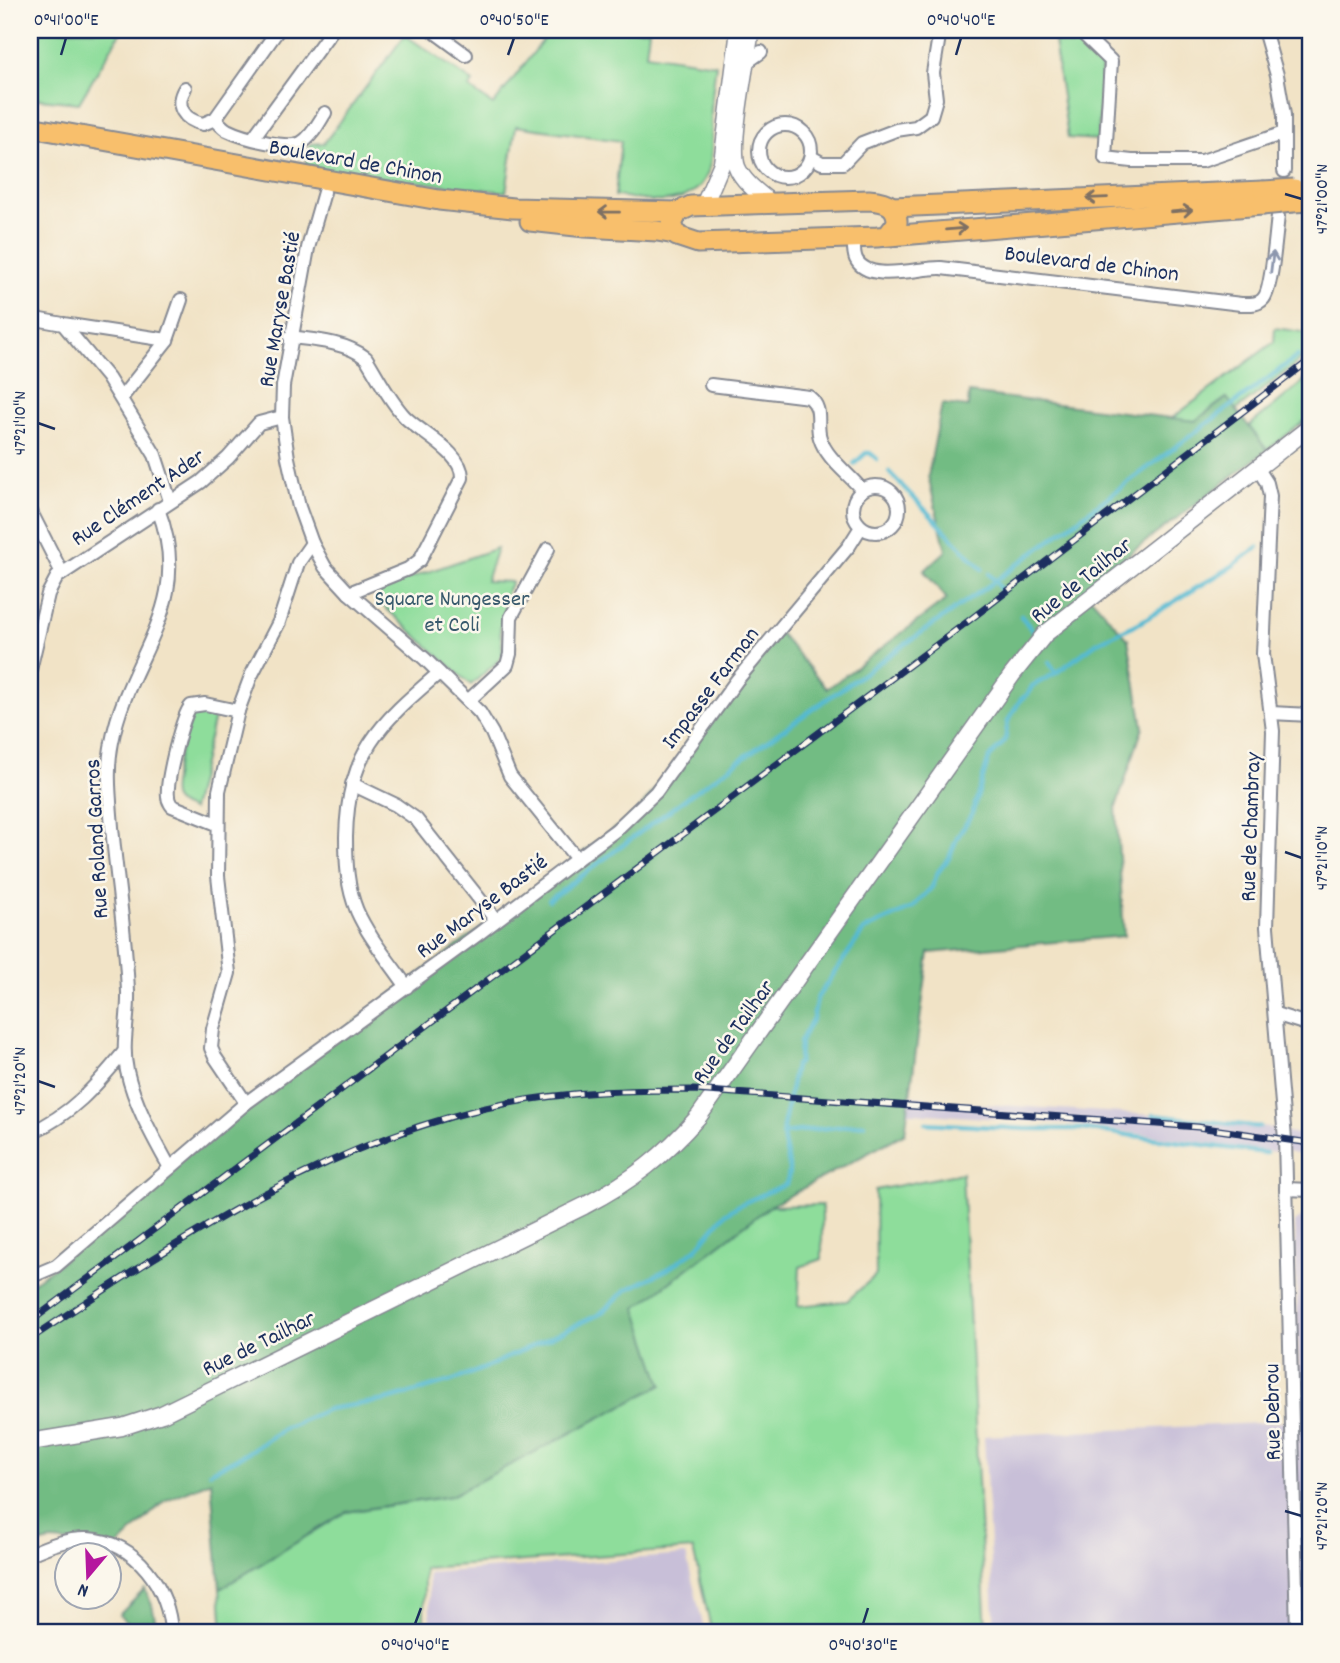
<svg xmlns="http://www.w3.org/2000/svg" width="1340" height="1663" font-family="Dekko,sans-serif">
<style>
.industrial{fill:#c8bfd8}
.green{fill:#8edd9b;stroke:#54867c;stroke-width:2}
.forest{fill:#72bc83;stroke:#467670;stroke-width:2}
.lines{fill:none;stroke-linecap:round;stroke-linejoin:round}
.stream{stroke:#54bad2;stroke-width:4.5}
.minor-casing{stroke:#868992;stroke-width:16}
.tertiary-casing{stroke:#868992;stroke-width:19}
.primary-casing{stroke:#868992;stroke-width:23}
.minor{stroke:#fff;stroke-width:12}
.tertiary{stroke:#fff;stroke-width:16}
.primary{stroke:#f8bf6c;stroke-width:19}
.rail-casing{stroke:#1b2f5e;stroke-width:7}
.rail{stroke:#fbf7ec;stroke-width:4.5;stroke-dasharray:13;stroke-linecap:butt}
.primary-bridge-casing{stroke:#868992;stroke-width:23;stroke-linecap:butt}
.primary-bridge{stroke:#f8bf6c;stroke-width:19}
.oneway{stroke:#7e7064}
.oneway2{stroke:#8d97ae}
.ticks{fill:none;stroke:#1b2f5e;stroke-width:2.5}
.labels{text-anchor:middle;stroke-width:5;stroke-linejoin:round;paint-order:stroke}
.street-label{font-size:23px;fill:#1b2f5e;stroke:#fbf7ec}
.park-label{font-size:23px;fill:#385a6d;stroke:#fbf7ec}
.neatline{fill:none;stroke:#1b2f5e;stroke-width:2.5}
.ticks-label{font-size:18px;text-anchor:middle;fill:#1b2f5e}
</style>
<rect width="100%" height="100%" fill="#fbf7ec"/>
<filter id="ink" filterUnits="userSpaceOnUse"><feTurbulence type="fractalNoise" baseFrequency=".0143" numOctaves="2"/><feDisplacementMap in="SourceGraphic" scale="14" xChannelSelector="R" yChannelSelector="G"/><feConvolveMatrix kernelMatrix="1 2 1 2 8 2 1 2 1" color-interpolation-filters="sRGB"/></filter>
<filter id="wash" filterUnits="userSpaceOnUse"><feTurbulence type="fractalNoise" baseFrequency=".00686" numOctaves="4" result="noise"/><feDisplacementMap in="SourceGraphic" scale="28" xChannelSelector="R" yChannelSelector="G"/><feGaussianBlur stdDeviation="1.57" result="paint"/><feColorMatrix in="noise" values="0 0 0 0 0 0 0 0 0 0 0 0 0 0 0 0 0 1.4 0 .05"/><feComposite in="paint" operator="in"/></filter>
<g filter="url(#wash)">
<rect width="100%" height="100%" fill="#f1e3c6"/>
<g class="industrial">
<path d="M765 1089 911 1096 951 1102 1153 1115 1272 1128 1310 1137V1156L1275 1148V1152L1070 1124 843 1108Z"/>
<path d="M1310 1212V1633H995L984 1436 1300 1421 1295 1222Z"/>
<path d="M686 1555 705 1633H431L428 1573Z"/>
</g>
<g class="green">
<path d="M32 30H122L79 103 30 98V33Z"/>
<path d="M551 30H649L646 54 716 64C714 81 711 97 711 114 712 154 719 196 664 201 649 203 631 197 615 196L621 141 516 126 506 192 305 169 310 144 324 143 405 35 473 82 469 88 493 105Z"/>
<path d="M1079 30 1102 61 1098 140 1068 138 1054 41 1072 46Z"/>
<path d="M1275 328 1310 333V353L1236 410 1226 398 1195 421 1171 419 1274 342Z"/>
<path d="M1310 376V417L1267 450 1249 426Z"/>
<path d="M497 548 486 581 512 582 502 602 506 606 500 629 503 653 498 661 471 685 380 603V592L384 587Z"/>
<path d="M193 707 215 713 192 810C186 807 177 805 174 799 167 789 188 721 193 707Z"/>
<path d="M962 1173 986 1633H712L693 1549 424 1568V1633H223L220 1589 346 1512 451 1496 661 1384 635 1308 770 1206 822 1205V1259L800 1267 798 1306 847 1301 876 1275 875 1190Z"/>
</g>
<g class="forest">
<path d="M969 393 1195 421 1227 398 1267 450 1083 589 1128 639 1143 727 1116 807 1124 936 929 953 905 1133 770 1206 636 1308 662 1385 451 1496 346 1512 220 1589 211 1481 164 1501 118 1546 51 1541 30 1546V1284L56 1266 246 1103 637 812 778 631 827 689 947 599 924 571 946 551 928 476 942 404 968 407Z"/>
<path d="M145 1589 152 1605 158 1633H139L119 1615Z"/>
</g>
<g class="lines">
<g class="stream">
<path d="M854 464 866 453H870L877 459"/>
<path d="M889 472 982 569"/>
<path d="M1001 590 995 581 1298 356"/>
<path d="M1021 616 1032 630"/>
<path d="M1049 662 1056 673"/>
<path d="M549 900 693 793 995 581 989 574"/>
<path d="M1153 1115 1260 1127"/>
<path d="M926 1123 1026 1129H1082L1266 1153"/>
<path d="M783 1133 864 1124"/>
<path d="M210 1472 247 1453 285 1428 328 1409 387 1400 451 1381 485 1368 600 1314 626 1290 668 1269 696 1249 725 1214 739 1205 786 1184C795 1164 781 1147 783 1127L795 1066 799 1062 800 1042 813 1018 817 998 864 930 912 908 932 887 938 872 949 858 957 838 972 814 989 758 1005 741 1008 721 1021 699 1028 694 1032 686 1056 673 1098 642 1139 623 1231 567 1258 547"/>
</g>
</g>
</g>
<g filter="url(#ink)">
<g class="lines">
<g class="minor-casing">
<g id="minor">
<path d="M278 30 215 119C219 123 222 127 227 130 241 137 287 150 301 143 312 137 319 122 325 113"/>
<path d="M432 30 466 55"/>
<path d="M1079 30 1111 61 1105 158 1132 161H1202L1284 133"/>
<path d="M1264 30 1277 75 1284 115V171"/>
<path d="M747 62 761 52"/>
<path d="M185 88C174 106 184 120 203 124L215 119"/>
<circle cx="785" cy="151" r="26"/>
<path d="M253 138 332 30"/>
<path d="M811 157 822 163H843L862 143 896 130 916 127 931 116 936 99 933 73 940 30"/>
<path d="M854 237C854 244 853 252 856 259 868 284 920 267 941 268L1241 304C1249 304 1258 305 1263 299 1272 291 1276 230 1278 216"/>
<path d="M30 318 63 324 108 378 155 455 170 501"/>
<path d="M63 324 167 340"/>
<path d="M290 337C315 340 346 342 366 358 378 377 389 400 405 417 422 434 463 453 462 478L420 560 408 569 349 593"/>
<path d="M711 385 809 397C824 409 815 423 820 438 826 458 849 474 862 490"/>
<path d="M122 397 167 340 181 300"/>
<path d="M1258 469 1267 483 1270 496 1263 654 1273 731 1267 927 1285 1139 1297 1633"/>
<circle cx="876" cy="509" r="23"/>
<path d="M158 509C196 607 128 655 112 742 106 771 110 799 112 827 117 882 126 937 128 992 129 1019 121 1044 127 1071 135 1106 153 1137 170 1168"/>
<path d="M30 510 62 573"/>
<path d="M30 670 48 594 57 577 201 482 228 458 259 423 282 417"/>
<path d="M468 701 507 665 510 654 511 617 548 549"/>
<path d="M1271 713 1310 715"/>
<path d="M352 784 396 805 416 819 496 920"/>
<path d="M217 824 172 806C169 801 168 801 168 796 166 783 182 715 191 706L205 704 238 711"/>
<path d="M577 859 616 830 656 792 737 680 849 546 861 527"/>
<path d="M407 987C390 962 369 938 357 911 347 887 346 863 346 837 348 753 378 725 439 673"/>
<path d="M1275 1014 1310 1025"/>
<path d="M246 1103 215 1057 211 1048 213 1029 229 973 218 876 219 791 238 711 251 676 279 622 298 563 312 543"/>
<path d="M30 1133C71 1115 96 1086 124 1052"/>
<path d="M1286 1189 1310 1190"/>
<path d="M30 1277 56 1266 246 1103 477 935 577 859 510 776 492 733 480 713 425 659 349 593 325 567 312 543 299 507 288 458 282 417 283 386 308 248 324 192"/>
<path d="M30 1554C48 1546 68 1538 88 1539 136 1541 170 1589 171 1633"/>
</g>
</g>
<g class="tertiary-casing">
<g id="tertiary">
<path d="M751 30C747 58 729 145 737 167 743 182 759 193 771 203"/>
<path d="M704 205 722 163 739 30"/>
<path d="M30 1442 122 1427 162 1414 584 1206C632 1181 664 1156 699 1116L1012 675 1045 634 1310 427"/>
</g>
</g>
<g class="primary-casing">
<g id="primary">
<path d="M30 127 439 200 513 208 678 212"/>
<path d="M1293 202 1310 201"/>
<path d="M892 207 1263 191"/>
<path d="M530 221 585 227 657 231 675 234"/>
<path d="M888 235 897 223C898 205 885 201 869 200L691 206 678 212 672 224 677 236 698 243 877 237 1262 205"/>
</g>
</g>
<use href="#minor" class="minor"/>
<use href="#tertiary" class="tertiary"/>
<use href="#primary" class="primary"/>
<g class="rail-casing">
<g id="rail">
<path d="M30 1322 967 622 1310 360"/>
<path d="M30 1339C178 1241 331 1137 509 1103 571 1091 632 1090 694 1090L1198 1127 1310 1143"/>
</g>
</g>
<use href="#rail" class="rail"/>
<g class="primary-bridge-casing">
<g id="primary-bridge">
<path d="M1263 191 1294 189"/>
<path d="M1262 205 1293 202"/>
</g>
</g>
<use href="#primary-bridge" class="primary-bridge"/>
</g>
<defs><path id="oneway-shaft" d="M-6 0H5M1.5-3L5.5 0L1.5 3" fill="none" stroke-width="1.6" stroke-linecap="round" stroke-linejoin="round" transform="scale(1.75)"/></defs>
<g class="oneway">
<use href="#oneway-shaft" transform="translate(1097 198) rotate(178)"/>
<use href="#oneway-shaft" transform="translate(1182 211) rotate(-5)"/>
<use href="#oneway-shaft" transform="translate(609 212) rotate(-179)"/>
<use href="#oneway-shaft" transform="translate(956 229) rotate(-5)"/>
</g>
<use class="oneway2" href="#oneway-shaft" transform="translate(1272 262) rotate(-83)"/>
</g>
<path class="ticks" d="M61 55 66 38M508 55 514 38M956 55 961 38M1285 194 1302 199M38 423 55 429M1285 852 1302 858M38 1081 55 1087M1285 1511 1302 1516M415 1624 421 1608M863 1624 868 1608"/>
<g class="labels">
<g class="street-label">
<text transform="translate(356 160) rotate(10)" y="8">Boulevard de Chinon</text>
<text transform="translate(1092 262) rotate(7)" y="8">Boulevard de Chinon</text>
<text transform="translate(278 309) rotate(-80)" y="8">Rue Maryse Bastié</text>
<text transform="translate(137 496) rotate(-34)" y="8">Rue Clément Ader</text>
<text transform="translate(1080 579) rotate(-39)" y="8">Rue de Tailhar</text>
<text transform="translate(709 687) rotate(-53)" y="8">Impasse Farman</text>
<text transform="translate(1249 827) rotate(-88)" y="8">Rue de Chambray</text>
<text transform="translate(95 839) rotate(-93)" y="8">Rue Roland Garros</text>
<text transform="translate(481 905) rotate(-37)" y="8">Rue Maryse Bastié</text>
<text transform="translate(732 1031) rotate(-54)" y="8">Rue de Tailhar</text>
<text transform="translate(258 1342) rotate(-26)" y="8">Rue de Tailhar</text>
<text transform="translate(1271 1412) rotate(-91)" y="8">Rue Debrou</text>
</g>
<g class="park-label">
<text x="452" y="605">Square Nungesser<tspan x="452" dy="26">et Coli</tspan></text>
</g>
</g>
<rect width="1340" height="1663" fill="none" stroke="#fbf7ec" stroke-width="77"/>
<g transform="translate(88 1576) rotate(199)"><circle r="33" fill="#fbf7ec" stroke="#a1a7b3" stroke-width="2"/>
<path d="M0-5L12 26L0 18L-12 26Z" fill="#b5179e"/>
<text y="-10" font-size="19" font-weight="bold" text-anchor="middle" fill="#1b2f5e">N</text>
</g>
<rect x="38" y="38" width="1264" height="1586" class="neatline"/>
<g class="ticks-label">
<text x="66" y="25">0°41'00"E</text>
<text x="514" y="25">0°40'50"E</text>
<text x="961" y="25">0°40'40"E</text>
<text transform="translate(1321 199) rotate(-90)" y="6">47°21'00"N</text>
<text transform="translate(19 423) rotate(-90)" y="6">47°21'10"N</text>
<text transform="translate(1321 858) rotate(-90)" y="6">47°21'10"N</text>
<text transform="translate(19 1081) rotate(-90)" y="6">47°21'20"N</text>
<text transform="translate(1321 1516) rotate(-90)" y="6">47°21'20"N</text>
<text x="415" y="1650">0°40'40"E</text>
<text x="863" y="1650">0°40'30"E</text>
</g>
</svg>
